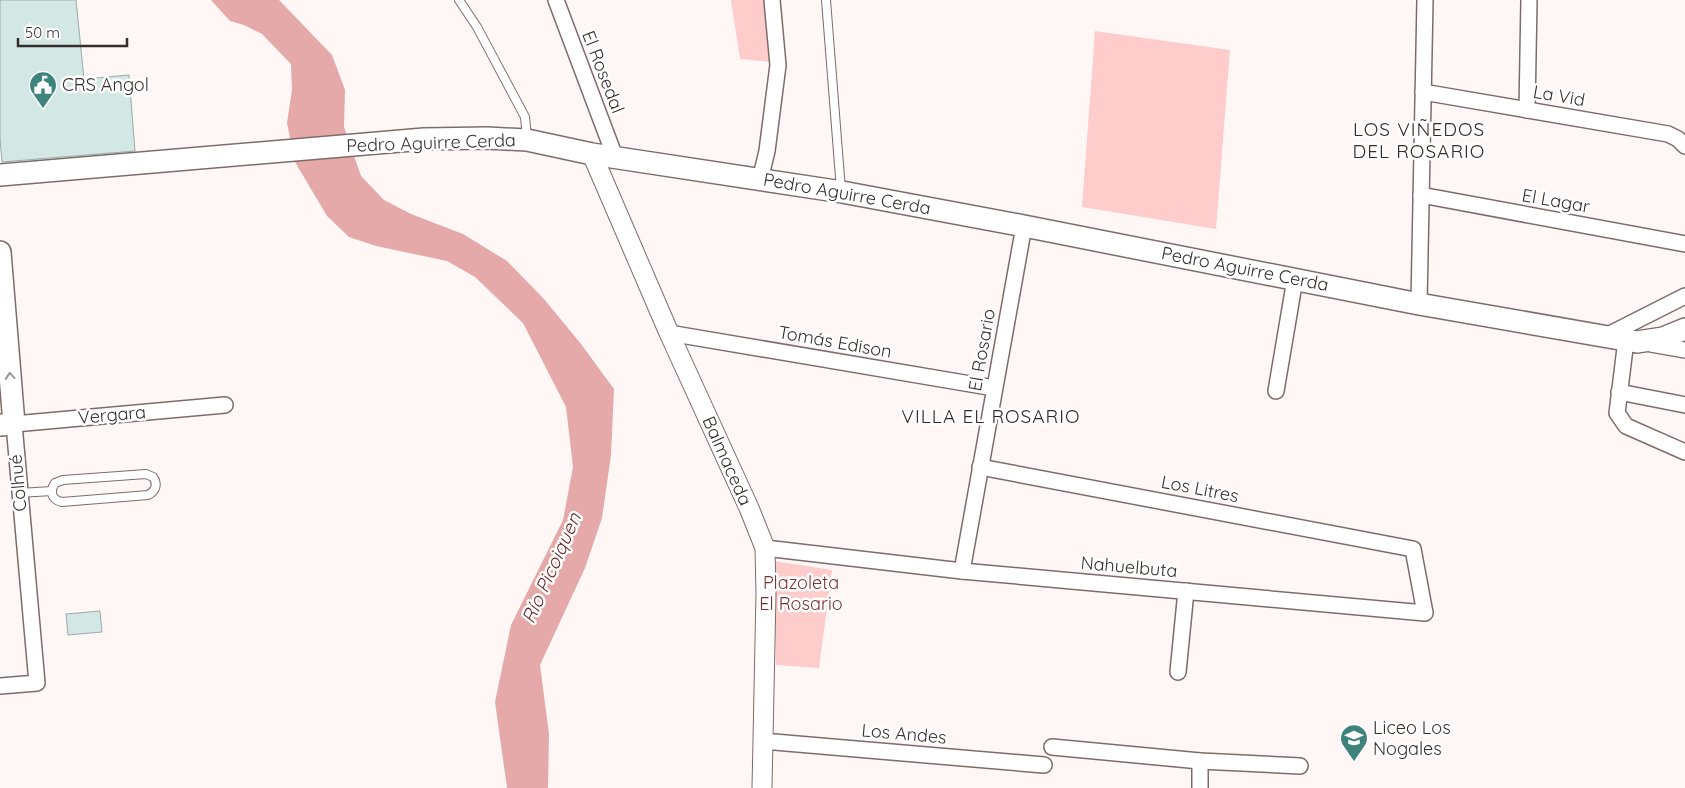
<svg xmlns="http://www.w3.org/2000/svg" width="1685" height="788" font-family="Quicksand,sans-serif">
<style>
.green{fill:#feccca}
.water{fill:#e4a9a8}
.building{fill:#d3e7e4;stroke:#98aca9}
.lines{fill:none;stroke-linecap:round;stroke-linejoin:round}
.service-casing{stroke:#7d6c6b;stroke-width:10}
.minor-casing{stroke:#7d6c6b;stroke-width:18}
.tertiary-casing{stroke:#7d6c6b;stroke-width:21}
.secondary-casing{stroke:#7d6c6b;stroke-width:24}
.service{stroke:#fff;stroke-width:8}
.minor{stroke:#fff;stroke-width:15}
.tertiary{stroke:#fff;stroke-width:19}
.secondary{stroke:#fff;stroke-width:21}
.oneway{stroke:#9a9696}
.labels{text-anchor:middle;stroke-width:5;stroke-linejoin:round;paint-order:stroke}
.street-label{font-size:18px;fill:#362e2e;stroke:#fff}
.poi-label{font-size:18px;fill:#362e2e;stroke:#fff;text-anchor:start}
.park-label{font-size:18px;fill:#793234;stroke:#fff}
.neighbourhood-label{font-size:19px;letter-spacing:1px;fill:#382929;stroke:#fff}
.water-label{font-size:19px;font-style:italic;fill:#6b2529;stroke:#fff}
</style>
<rect width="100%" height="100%" fill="#fff7f6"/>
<g class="green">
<path d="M731 0H766L771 62 740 59Z"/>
<path d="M1095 31 1230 50 1216 229 1082 207Z"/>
<path d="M774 561 832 570 819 668 776 665Z"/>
</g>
<path class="water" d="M211 0H279L332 55 345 90 344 127 361 176 384 200 411 214 463 234 507 261 544 299 581 344 614 389 611 455 602 518 585 568 540 665 549 734 548 788H507L495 702 511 625 563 520 573 467 566 407 523 323 475 277 447 261 376 246 349 237 327 216 295 162 287 123 292 90 291 64 262 34 244 25 230 21Z"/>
<g class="building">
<path d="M0 0H76L84 79 129 75 135 151 2 162 0 139Z"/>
<path d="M100 611 102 632 68 635 66 614Z"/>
</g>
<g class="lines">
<g class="service-casing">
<g id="service">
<path d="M459 0 477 27 525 117 527 138"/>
<path d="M826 0 841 190"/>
<path d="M146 474 153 477C158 484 156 491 148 495L62 502C52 500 49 492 55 483L63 480Z"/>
<path d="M19 493 52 491"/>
</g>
</g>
<g class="minor-casing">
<g id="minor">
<path d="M556 0 615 157"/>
<path d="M1423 92 1668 134 1678 139 1685 146"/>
<path d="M1527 110 1529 0"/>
<path d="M760 180 767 151 778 65 772 0"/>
<path d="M1421 195 1685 244"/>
<path d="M1419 304 1425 0"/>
<path d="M669 333 994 388"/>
<path d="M1606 336 1685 296"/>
<path d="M1626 340 1617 413 1626 426 1685 452"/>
<path d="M1651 344 1685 350"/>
<path d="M1276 391 1295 279"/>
<path d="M1619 392 1685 405"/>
<path d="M765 548 962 571 1425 613 1413 549 980 467"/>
<path d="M962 571 1024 226"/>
<path d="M1178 672 1186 591"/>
<path d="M0 686 37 683 14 424 225 405"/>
<path d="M762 741 1044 765"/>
<path d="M1052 747 1200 761 1300 766"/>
<path d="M1200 788V761"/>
</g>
</g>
<g class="tertiary-casing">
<path id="tertiary" d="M592 154 669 333 749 508 765 548 766 593 762 788"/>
</g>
<g class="secondary-casing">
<g id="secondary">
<path d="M0 175 424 139 487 138 527 140 592 154 842 192 1024 226 1419 304 1637 342 1663 338 1685 329"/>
<path d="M0 252 14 424 0 425"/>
</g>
</g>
<use href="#service" class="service"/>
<use href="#minor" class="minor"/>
<use href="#tertiary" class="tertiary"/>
<use href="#secondary" class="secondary"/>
</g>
<defs><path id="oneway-chevron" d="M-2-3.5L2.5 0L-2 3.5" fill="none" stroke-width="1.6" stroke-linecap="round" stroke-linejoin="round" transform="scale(1.25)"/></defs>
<use class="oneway" href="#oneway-chevron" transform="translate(10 376) rotate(-95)"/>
<defs>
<g id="civic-pin" transform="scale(1.4375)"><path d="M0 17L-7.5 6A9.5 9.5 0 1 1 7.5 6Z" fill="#3e847c" stroke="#fff"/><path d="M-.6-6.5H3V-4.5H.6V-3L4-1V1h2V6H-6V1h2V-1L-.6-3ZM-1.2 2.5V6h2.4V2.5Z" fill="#fff"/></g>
<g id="school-pin" transform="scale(1.4375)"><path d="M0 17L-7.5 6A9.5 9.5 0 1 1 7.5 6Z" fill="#3e847c" stroke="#fff"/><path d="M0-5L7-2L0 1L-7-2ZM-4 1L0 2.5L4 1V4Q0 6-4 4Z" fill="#fff"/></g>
</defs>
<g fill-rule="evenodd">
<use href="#civic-pin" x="43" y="85"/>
<use href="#school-pin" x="1354" y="738"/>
</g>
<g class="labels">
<g class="street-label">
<text transform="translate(603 72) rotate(69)" y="6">El Rosedal</text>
<text transform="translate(1559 96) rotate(10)" y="6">La Vid</text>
<text transform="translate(431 143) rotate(-2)" y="6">Pedro Aguirre Cerda</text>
<text transform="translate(847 194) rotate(10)" y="6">Pedro Aguirre Cerda</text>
<text transform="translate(1556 201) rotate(10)" y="6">El Lagar</text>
<text transform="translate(1245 269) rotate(11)" y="6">Pedro Aguirre Cerda</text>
<text transform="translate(835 342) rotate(10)" y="6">Tomás Edison</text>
<text transform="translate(982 350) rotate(-80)" y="6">El Rosario</text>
<text transform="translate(112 415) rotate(-5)" y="6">Vergara</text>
<text transform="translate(727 461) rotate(66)" y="6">Balmaceda</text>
<text transform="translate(18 483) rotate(-95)" y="6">Colhué</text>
<text transform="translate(1200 489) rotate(11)" y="6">Los Litres</text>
<text transform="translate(1129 567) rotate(5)" y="6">Nahuelbuta</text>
<text transform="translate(904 734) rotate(5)" y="6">Los Andes</text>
</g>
<g class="poi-label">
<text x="62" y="91">CRS Angol</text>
<text x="1373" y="734">Liceo Los<tspan x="1373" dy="21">Nogales</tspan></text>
</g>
<g class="park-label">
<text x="801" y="589">Plazoleta<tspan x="801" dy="21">El Rosario</tspan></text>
</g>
<g class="neighbourhood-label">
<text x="1419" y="136">LOS VIÑEDOS<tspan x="1419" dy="22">DEL ROSARIO</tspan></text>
<text x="991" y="423">VILLA EL ROSARIO</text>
</g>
<g class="water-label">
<text transform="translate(551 568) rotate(-66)" y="7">Río Picoiquen</text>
</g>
</g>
<path d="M18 38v8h109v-8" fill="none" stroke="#362e2e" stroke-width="2.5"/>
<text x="25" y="38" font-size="15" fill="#362e2e" stroke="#ffffff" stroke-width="4" paint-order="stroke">50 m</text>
</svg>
